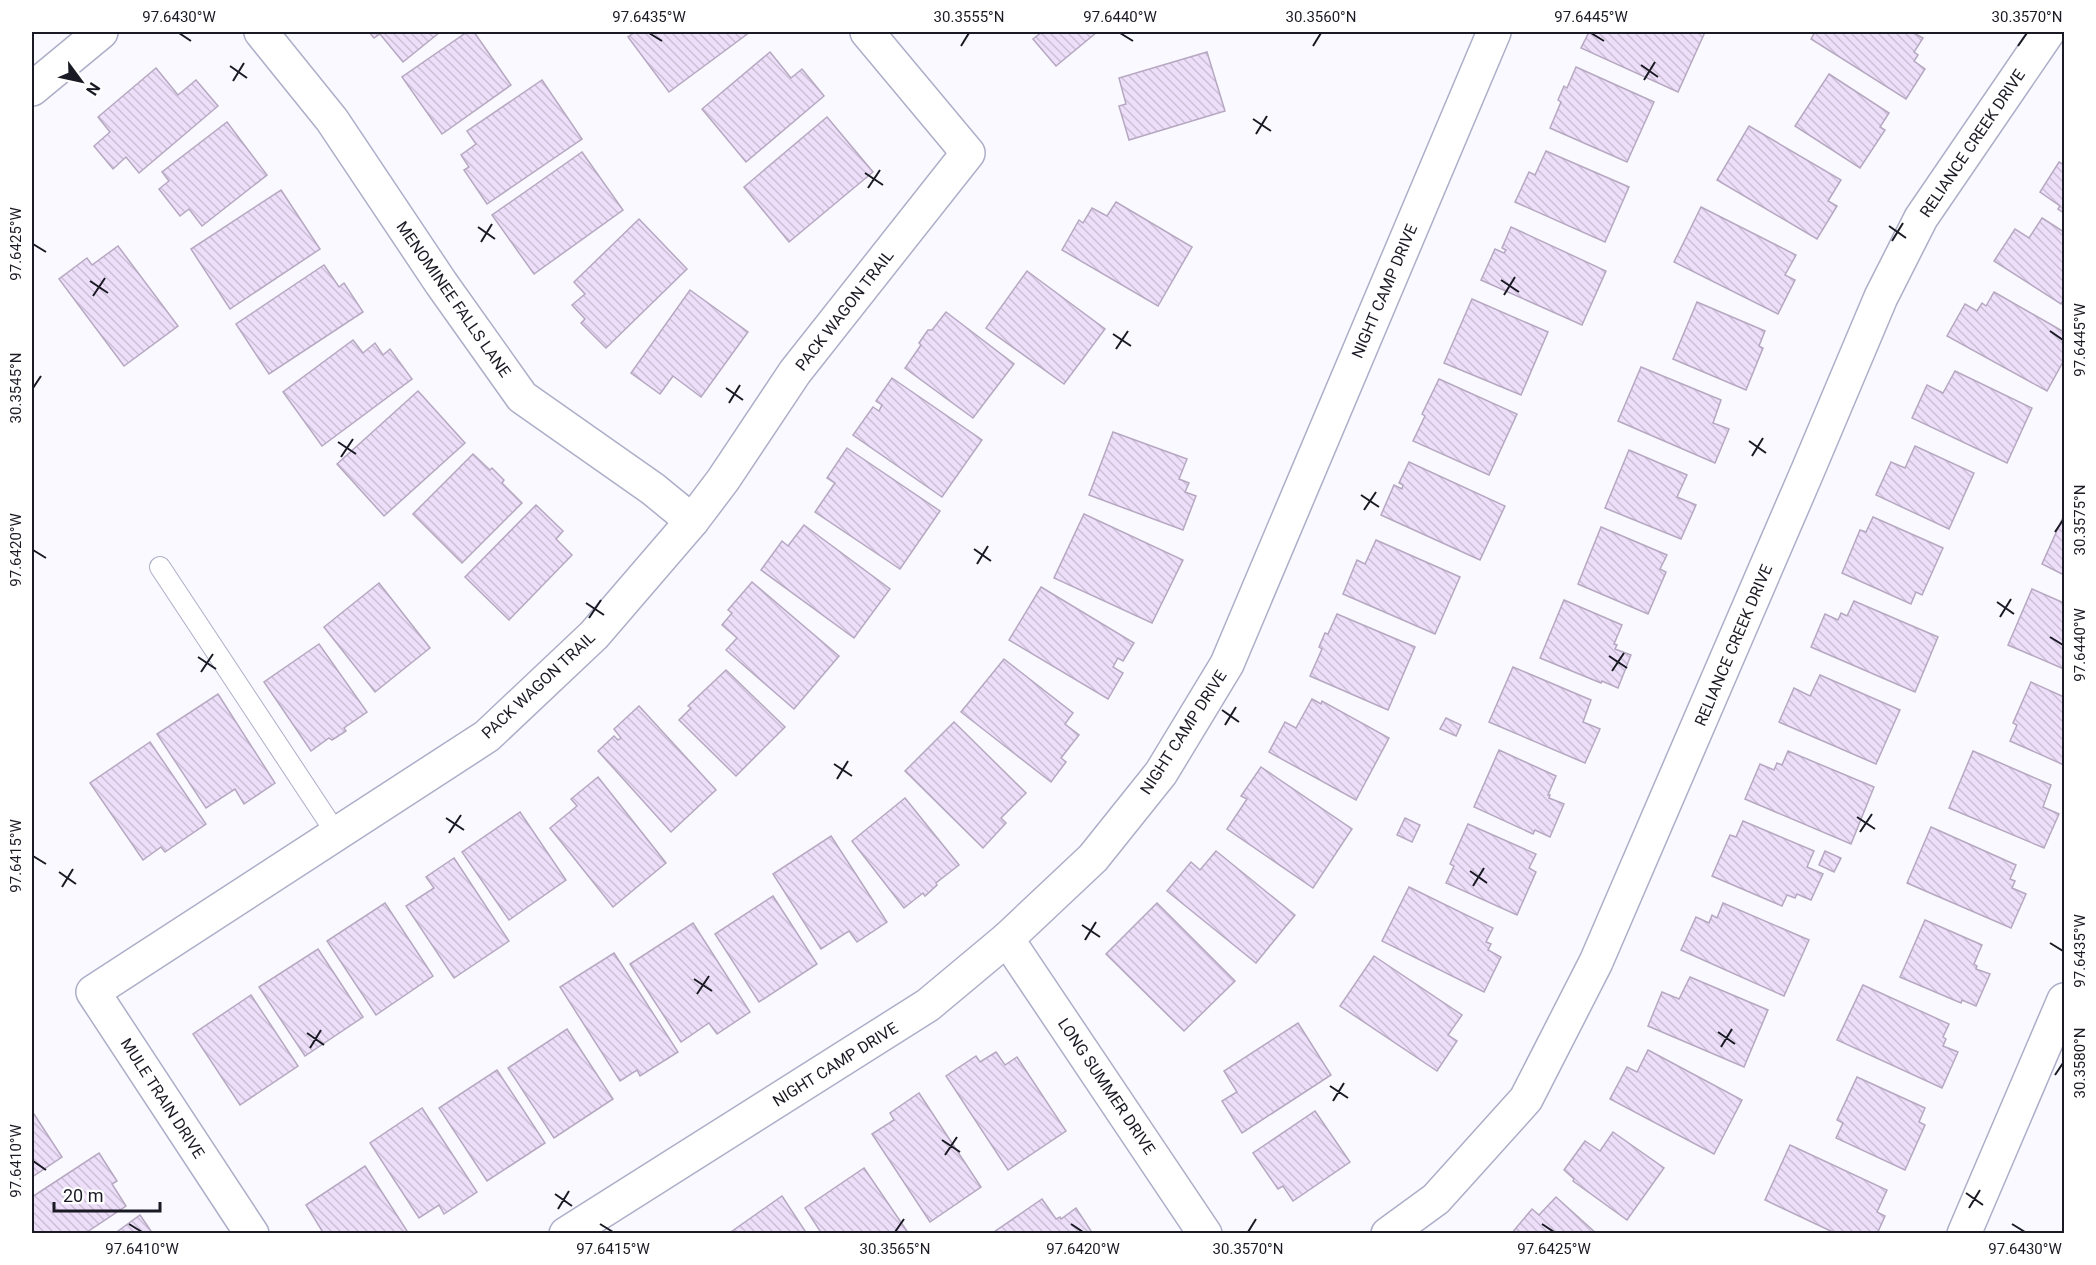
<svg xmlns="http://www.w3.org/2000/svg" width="2096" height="1265" font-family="Roboto,sans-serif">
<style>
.building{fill:url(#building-back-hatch);stroke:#b6a8c1;stroke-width:1.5}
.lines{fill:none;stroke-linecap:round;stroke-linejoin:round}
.service-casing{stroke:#adaec8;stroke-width:22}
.minor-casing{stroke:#adaec8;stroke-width:36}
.service{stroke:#fff;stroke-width:20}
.minor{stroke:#fff;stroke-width:33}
.ticks{fill:none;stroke:#1a1a24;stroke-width:2}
.labels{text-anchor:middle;stroke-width:4.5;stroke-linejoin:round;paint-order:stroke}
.street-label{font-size:16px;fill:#1a1a24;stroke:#fff}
.neatline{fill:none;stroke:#1a1a24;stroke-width:2}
.ticks-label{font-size:15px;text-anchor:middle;fill:#1a1a24}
</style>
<defs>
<pattern id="building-back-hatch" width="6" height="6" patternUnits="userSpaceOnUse" patternTransform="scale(1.5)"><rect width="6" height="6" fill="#eddff9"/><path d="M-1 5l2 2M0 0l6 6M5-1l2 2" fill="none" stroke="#cbbfd5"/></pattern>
</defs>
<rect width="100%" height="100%" fill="#f9f9ff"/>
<g class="building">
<path d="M369 32H440L403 62 380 34 374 38Z"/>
<path d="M467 32H474L511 85 442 134 402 77Z"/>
<path d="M635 32H750L669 92 628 37Z"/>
<path d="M1042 32H1097L1056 66 1033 39Z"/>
<path d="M1589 32H1705L1678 92 1581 48Z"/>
<path d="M1815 32H1912L1923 38 1914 52 1918 55 1914 61 1925 69 1906 99 1811 39Z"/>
<path d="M770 52 791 78 802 69 824 96 746 162 702 109Z"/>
<path d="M1207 52 1225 111 1129 140 1119 106 1126 104 1119 78Z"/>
<path d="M1576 67 1654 102 1627 162 1550 128 1561 102 1558 100 1564 86 1567 88Z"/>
<path d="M156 68 178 95 196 80 218 106 139 173 126 157 113 169 94 146 110 132 98 117Z"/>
<path d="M1829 74 1889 113 1880 127 1885 130 1860 168 1795 126Z"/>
<path d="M542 80 582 139 487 204 464 170 469 167 461 155 476 144 467 131Z"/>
<path d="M827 117 873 172 789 242 744 187Z"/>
<path d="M227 122 267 175 202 226 189 209 180 216 159 189 169 181 162 172Z"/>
<path d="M1749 126 1841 180 1828 201 1837 206 1817 239 1717 180Z"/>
<path d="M1546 151 1629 187 1605 242 1515 202 1529 172 1535 175Z"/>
<path d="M582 152 623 210 534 274 492 215Z"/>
<path d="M2059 162 2064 165V213L2058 209 2060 206 2040 192Z"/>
<path d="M281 190 320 249 230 309 191 249Z"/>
<path d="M1116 202 1192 247 1158 306 1062 250 1079 220 1083 223 1092 208 1107 216Z"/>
<path d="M1701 207 1796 255 1785 275 1795 280 1778 314 1674 262Z"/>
<path d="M2042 218 2064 232V299L2061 304 1994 261 2015 229 2029 238Z"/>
<path d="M639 219 687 269 606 348 581 323 585 319 572 305 585 294 574 282Z"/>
<path d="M1511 227 1606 271 1582 325 1481 280 1495 249 1504 253 1506 250 1502 248Z"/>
<path d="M118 246 178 326 124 366 59 279 87 258 92 265Z"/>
<path d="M324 265 339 287 344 283 363 312 269 374 236 324Z"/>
<path d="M1027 271 1105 329 1064 384 986 328Z"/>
<path d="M690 290 748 332 701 397 673 376 660 394 631 373Z"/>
<path d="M1994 292 2064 332V360L2047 391 1947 336 1965 304 1977 311 1982 303 1986 306Z"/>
<path d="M1472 299 1548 332 1521 395 1444 363Z"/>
<path d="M1697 302 1765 331 1759 346 1763 348 1746 390 1673 359Z"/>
<path d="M946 312 1014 364 973 418 905 368 921 345 919 343 928 330H932Z"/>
<path d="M353 340 363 353 375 343 383 355 390 349 412 379 322 446 283 392Z"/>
<path d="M1641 367 1721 400 1713 423 1729 429 1715 463 1618 421Z"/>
<path d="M1955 371 2032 408 2007 463 1912 418 1927 385 1943 393Z"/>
<path d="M892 378 982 440 942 497 853 435 873 407 879 411 882 405 876 401Z"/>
<path d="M1439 379 1517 414 1489 475 1413 441 1425 416 1422 414Z"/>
<path d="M418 391 465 443 384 516 337 464Z"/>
<path d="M1113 432 1187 459 1179 479 1189 483 1185 492 1196 496 1183 530 1089 495Z"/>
<path d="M1915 446 1974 473 1949 529 1876 495 1891 462 1905 468Z"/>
<path d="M847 448 940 511 900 569 815 512 835 483 827 478Z"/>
<path d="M1629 450 1687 475 1677 497 1696 505 1681 539 1605 508Z"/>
<path d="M473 454 490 470 492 468 504 480 502 483 522 503 462 563 413 514Z"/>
<path d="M1409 462 1505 506 1480 560 1381 515 1394 485 1402 489 1403 485 1399 483Z"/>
<path d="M536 505 563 531 556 539 572 555 509 620 465 577Z"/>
<path d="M1084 514 1183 560 1152 623 1054 578Z"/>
<path d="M2064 515V575L2042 564Z"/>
<path d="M1873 517 1943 548 1922 595 1916 592 1911 604 1842 573 1860 530 1866 532Z"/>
<path d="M804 525 890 589 854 638 761 570 782 541 788 546Z"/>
<path d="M1601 527 1667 555 1660 569 1666 572 1648 614 1578 584Z"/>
<path d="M1376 540 1460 577 1435 634 1343 594 1357 560 1365 564Z"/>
<path d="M752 582 839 656 794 709 726 650 737 638 722 625 732 613 728 610Z"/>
<path d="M379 583 430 648 375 692 324 627Z"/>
<path d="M1041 587 1134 643 1123 661 1118 658 1113 667 1123 673 1108 699 1009 640Z"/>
<path d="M2032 589 2064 603V669L2008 645Z"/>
<path d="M1564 600 1622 625 1614 644 1617 645 1615 649 1631 655 1618 688 1602 681 1601 683 1540 658Z"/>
<path d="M1854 601 1938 637 1915 692 1811 647 1825 614 1838 620 1841 613 1847 616Z"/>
<path d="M1337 614 1415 647 1388 710 1310 676 1322 649 1319 647 1325 633 1328 634Z"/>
<path d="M319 644 367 712 344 728 346 731 332 740 329 738 311 751 264 682Z"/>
<path d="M1004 659 1073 713 1065 724 1079 735 1061 758 1066 762 1051 782 961 712Z"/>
<path d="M1513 667 1591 700 1583 722 1600 729 1585 763 1489 722Z"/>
<path d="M726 670 785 727 736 776 679 720 691 708 688 706Z"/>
<path d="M1820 675 1900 710 1876 764 1779 722 1794 688 1810 696Z"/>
<path d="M2031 682 2064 697V765L2010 741 2017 725 2013 723Z"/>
<path d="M218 694 275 783 244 804 235 789 206 808 157 734Z"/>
<path d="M1312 699 1321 704 1322 701 1389 738 1356 800 1269 752 1285 722 1296 728Z"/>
<path d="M639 706 716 790 671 832 598 751 614 736 618 740 621 738 614 729Z"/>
<path d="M1446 718 1461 725 1456 736 1440 729Z"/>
<path d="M954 722 1026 793 1001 818 1006 823 983 848 905 771Z"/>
<path d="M150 742 206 824 165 852 161 847 143 860 90 783Z"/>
<path d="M1499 750 1556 776 1548 795H1550L1549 798 1564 804 1550 837 1535 830 1533 834 1474 807Z"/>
<path d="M1788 751 1874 787 1851 844 1745 799 1760 764 1774 770 1777 763 1782 765Z"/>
<path d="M1973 751 2051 785 2043 807 2059 814 2044 848 1949 808Z"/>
<path d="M1261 767 1352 829 1313 888 1227 829 1247 799 1241 796Z"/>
<path d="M598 777 666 863 613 907 550 828 577 806 571 799Z"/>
<path d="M905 798 959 865 936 883 937 885 925 896 923 893 904 908 852 841Z"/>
<path d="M520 812 566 880 509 920 462 852Z"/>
<path d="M1405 818 1420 825 1412 842 1397 835Z"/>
<path d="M1743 821 1814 851 1807 867 1823 874 1811 900 1797 894 1795 898 1787 895 1782 906 1712 876 1730 835 1736 837Z"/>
<path d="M1468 824 1536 854 1529 868 1536 872 1517 915 1446 883 1454 866 1450 864Z"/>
<path d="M1931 827 2016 865 2010 879 2015 881 2012 888 2026 894 2011 928 1907 883Z"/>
<path d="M831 836 887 922 857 942 849 931 821 949 773 874Z"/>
<path d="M1216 851 1295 915 1256 963 1167 891 1191 862 1200 870Z"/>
<path d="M1825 851 1841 858 1834 872 1819 865Z"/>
<path d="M454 858 509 941 454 978 406 906 434 888 426 877Z"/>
<path d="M1409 887 1493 928 1486 942 1491 944 1488 950 1501 957 1484 992 1382 941Z"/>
<path d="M773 896 817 964 759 1002 715 934Z"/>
<path d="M385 903 433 976 376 1015 327 941Z"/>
<path d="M1157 903 1235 981 1184 1031 1106 954Z"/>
<path d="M1723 903 1809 940 1784 996 1681 950 1696 917 1709 923 1712 915 1717 918Z"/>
<path d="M1925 920 1982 945 1974 964 1977 966 1976 969 1990 974 1976 1006 1962 1000 1961 1003 1900 977Z"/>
<path d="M693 923 750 1012 717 1034 709 1023 681 1042 630 964Z"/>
<path d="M318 949 363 1017 305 1056 259 987Z"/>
<path d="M614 953 678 1052 640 1076 637 1070 620 1081 560 987Z"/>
<path d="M1374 956 1462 1015 1448 1035 1457 1041 1437 1071 1340 1006Z"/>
<path d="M1690 977 1768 1010 1744 1067 1648 1026 1662 992 1679 999Z"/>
<path d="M1863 985 1949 1024 1943 1037 1946 1039 1943 1046 1958 1052 1942 1088 1837 1040Z"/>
<path d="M251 995 298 1066 240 1105 193 1034Z"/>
<path d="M1298 1023 1331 1075 1242 1133 1222 1101 1237 1092 1224 1071Z"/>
<path d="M567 1029 613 1099 554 1138 508 1068Z"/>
<path d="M1648 1050 1742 1100 1714 1154 1610 1099 1627 1067 1637 1072Z"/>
<path d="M996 1052 1005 1065 1017 1057 1066 1131 1008 1170 946 1076 976 1056 980 1062Z"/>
<path d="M497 1070 545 1143 487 1181 439 1108Z"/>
<path d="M1857 1077 1925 1108 1919 1122 1925 1125 1905 1170 1836 1138 1843 1123 1837 1120Z"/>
<path d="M919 1093 981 1187 930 1222 872 1134 894 1120 890 1113Z"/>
<path d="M422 1108 477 1192 444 1214 439 1205 419 1218 370 1143Z"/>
<path d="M32 1111 62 1157 32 1177Z"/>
<path d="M1315 1111 1350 1162 1293 1201 1283 1186 1278 1189 1253 1153Z"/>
<path d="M1613 1132 1664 1168 1627 1220 1573 1181 1574 1179 1564 1170 1585 1141 1600 1151Z"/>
<path d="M1790 1145 1887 1190 1877 1212 1885 1216 1877 1234H1837L1765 1200Z"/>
<path d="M99 1153 117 1181 112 1184 126 1206 84 1234H32V1197Z"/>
<path d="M365 1166 409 1234H324L306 1205Z"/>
<path d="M864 1168 909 1234H822L805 1208Z"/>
<path d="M782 1196 807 1234H728Z"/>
<path d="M1556 1197 1597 1234H1511L1532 1209 1539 1215Z"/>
<path d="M1042 1199 1056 1219 1060 1217 1061 1219 1076 1208 1093 1234H991Z"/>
<path d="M140 1215 153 1234H114Z"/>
</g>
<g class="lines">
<g class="service-casing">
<path id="service" d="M160 567 336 833"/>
</g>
<g class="minor-casing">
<g id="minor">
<path d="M261 32 332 120 441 283 522 397 653 489 692 521"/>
<path d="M32 89 101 32"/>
<path d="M1007 939 1205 1234"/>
<path d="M252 1234 93 992 487 736 594 635 692 521 723 480 795 372 968 153 867 32"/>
<path d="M566 1234 928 1005 1007 939 1093 858 1161 773 1227 664 1494 32"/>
<path d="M1388 1234 1436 1199 1526 1099 1596 962 1808 470 1881 297 1921 218 2048 32"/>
<path d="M1964 1234 2064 1000"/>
</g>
</g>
<use href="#service" class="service"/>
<use href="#minor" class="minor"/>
</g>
<path class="ticks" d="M179 33 191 41M649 33 662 41M1120 33 1133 41M1591 33 1604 41M961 46 969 33M1313 46 1321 33M2018 46 2027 33M1641 65 1658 77M230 66 247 78M1644 80 1655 62M233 81 244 63M1253 119 1271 131M1256 134 1267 116M865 173 883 185M868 188 880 170M1889 226 1906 238M478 227 495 239M1892 241 1903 223M481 242 492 224M33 244 46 252M1501 280 1519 292M90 281 108 293M1504 295 1515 277M93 296 105 278M2050 331 2063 340M1113 334 1131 346M1116 349 1128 331M33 388 41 376M726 388 743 400M729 403 740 385M1749 441 1766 453M338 442 356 454M1752 456 1763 438M341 457 353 439M1361 495 1379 507M1364 510 1376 492M2055 532 2063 520M974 549 991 561M33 550 46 558M977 564 988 546M1997 602 2014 614M586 603 604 615M2000 617 2011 599M589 618 601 600M2050 637 2063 645M1609 656 1627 668M198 657 216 669M1612 671 1624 653M201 672 213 654M1222 710 1239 722M1225 725 1236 707M834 764 852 776M837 779 848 761M1857 817 1875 829M446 818 464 830M1860 832 1872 814M449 833 461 815M33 856 46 864M1470 871 1487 883M59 872 76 884M1473 886 1484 868M62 887 73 869M1082 925 1100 937M1085 940 1096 922M2050 943 2063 951M694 979 712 991M697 994 709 976M1718 1032 1735 1044M307 1033 324 1045M1721 1047 1732 1029M310 1048 321 1030M2055 1075 2063 1063M1330 1086 1348 1098M1333 1101 1344 1083M942 1140 960 1152M945 1155 957 1137M33 1161 46 1170M1966 1193 1983 1205M555 1194 572 1206M1969 1208 1980 1190M558 1209 569 1191M129 1224 142 1232M600 1224 613 1232M1071 1224 1083 1232M1542 1224 1554 1232M2012 1224 2025 1232M895 1232 904 1219M1248 1232 1256 1219"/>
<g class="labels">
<g class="street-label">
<text transform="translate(1972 143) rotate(-56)" y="6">RELIANCE CREEK DRIVE</text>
<text transform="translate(1384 291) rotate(-67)" y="6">NIGHT CAMP DRIVE</text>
<text transform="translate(454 299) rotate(55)" y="6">MENOMINEE FALLS LANE</text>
<text transform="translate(844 310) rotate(-52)" y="6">PACK WAGON TRAIL</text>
<text transform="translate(1733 645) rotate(-67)" y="6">RELIANCE CREEK DRIVE</text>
<text transform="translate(538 685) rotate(-43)" y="6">PACK WAGON TRAIL</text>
<text transform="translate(1183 732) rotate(-57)" y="6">NIGHT CAMP DRIVE</text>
<text transform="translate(835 1064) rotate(-32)" y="6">NIGHT CAMP DRIVE</text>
<text transform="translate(1107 1086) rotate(56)" y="6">LONG SUMMER DRIVE</text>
<text transform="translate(163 1098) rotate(57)" y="6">MULE TRAIN DRIVE</text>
</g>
</g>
<rect width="2096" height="1265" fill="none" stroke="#ffffff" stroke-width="66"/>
<g transform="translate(81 81) rotate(123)" stroke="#ffffff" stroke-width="4.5" paint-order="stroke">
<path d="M0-4.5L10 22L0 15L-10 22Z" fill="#1a1a24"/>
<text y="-9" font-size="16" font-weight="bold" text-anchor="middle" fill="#1a1a24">N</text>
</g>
<path d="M54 1202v9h106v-9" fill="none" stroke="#1a1a24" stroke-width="3"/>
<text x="63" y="1202" font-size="18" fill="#1a1a24" stroke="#ffffff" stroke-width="4.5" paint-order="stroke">20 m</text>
<rect x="33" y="33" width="2030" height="1199" class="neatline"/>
<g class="ticks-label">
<text x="179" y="22">97.6430°W</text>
<text x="649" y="22">97.6435°W</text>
<text x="969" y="22">30.3555°N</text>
<text x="1120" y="22">97.6440°W</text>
<text x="1321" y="22">30.3560°N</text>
<text x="1591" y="22">97.6445°W</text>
<text x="2027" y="22">30.3570°N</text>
<text transform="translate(16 244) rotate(-90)" y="5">97.6425°W</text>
<text transform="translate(2080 340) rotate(-90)" y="5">97.6445°W</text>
<text transform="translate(16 388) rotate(-90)" y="5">30.3545°N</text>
<text transform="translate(2080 520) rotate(-90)" y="5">30.3575°N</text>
<text transform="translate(16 550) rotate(-90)" y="5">97.6420°W</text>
<text transform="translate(2080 645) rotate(-90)" y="5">97.6440°W</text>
<text transform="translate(16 856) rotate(-90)" y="5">97.6415°W</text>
<text transform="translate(2080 951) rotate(-90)" y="5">97.6435°W</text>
<text transform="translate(2080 1063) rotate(-90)" y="5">30.3580°N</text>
<text transform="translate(16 1161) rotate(-90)" y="5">97.6410°W</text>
<text x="142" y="1254">97.6410°W</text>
<text x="613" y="1254">97.6415°W</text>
<text x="895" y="1254">30.3565°N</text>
<text x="1083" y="1254">97.6420°W</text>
<text x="1248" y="1254">30.3570°N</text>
<text x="1554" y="1254">97.6425°W</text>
<text x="2025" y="1254">97.6430°W</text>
</g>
</svg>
